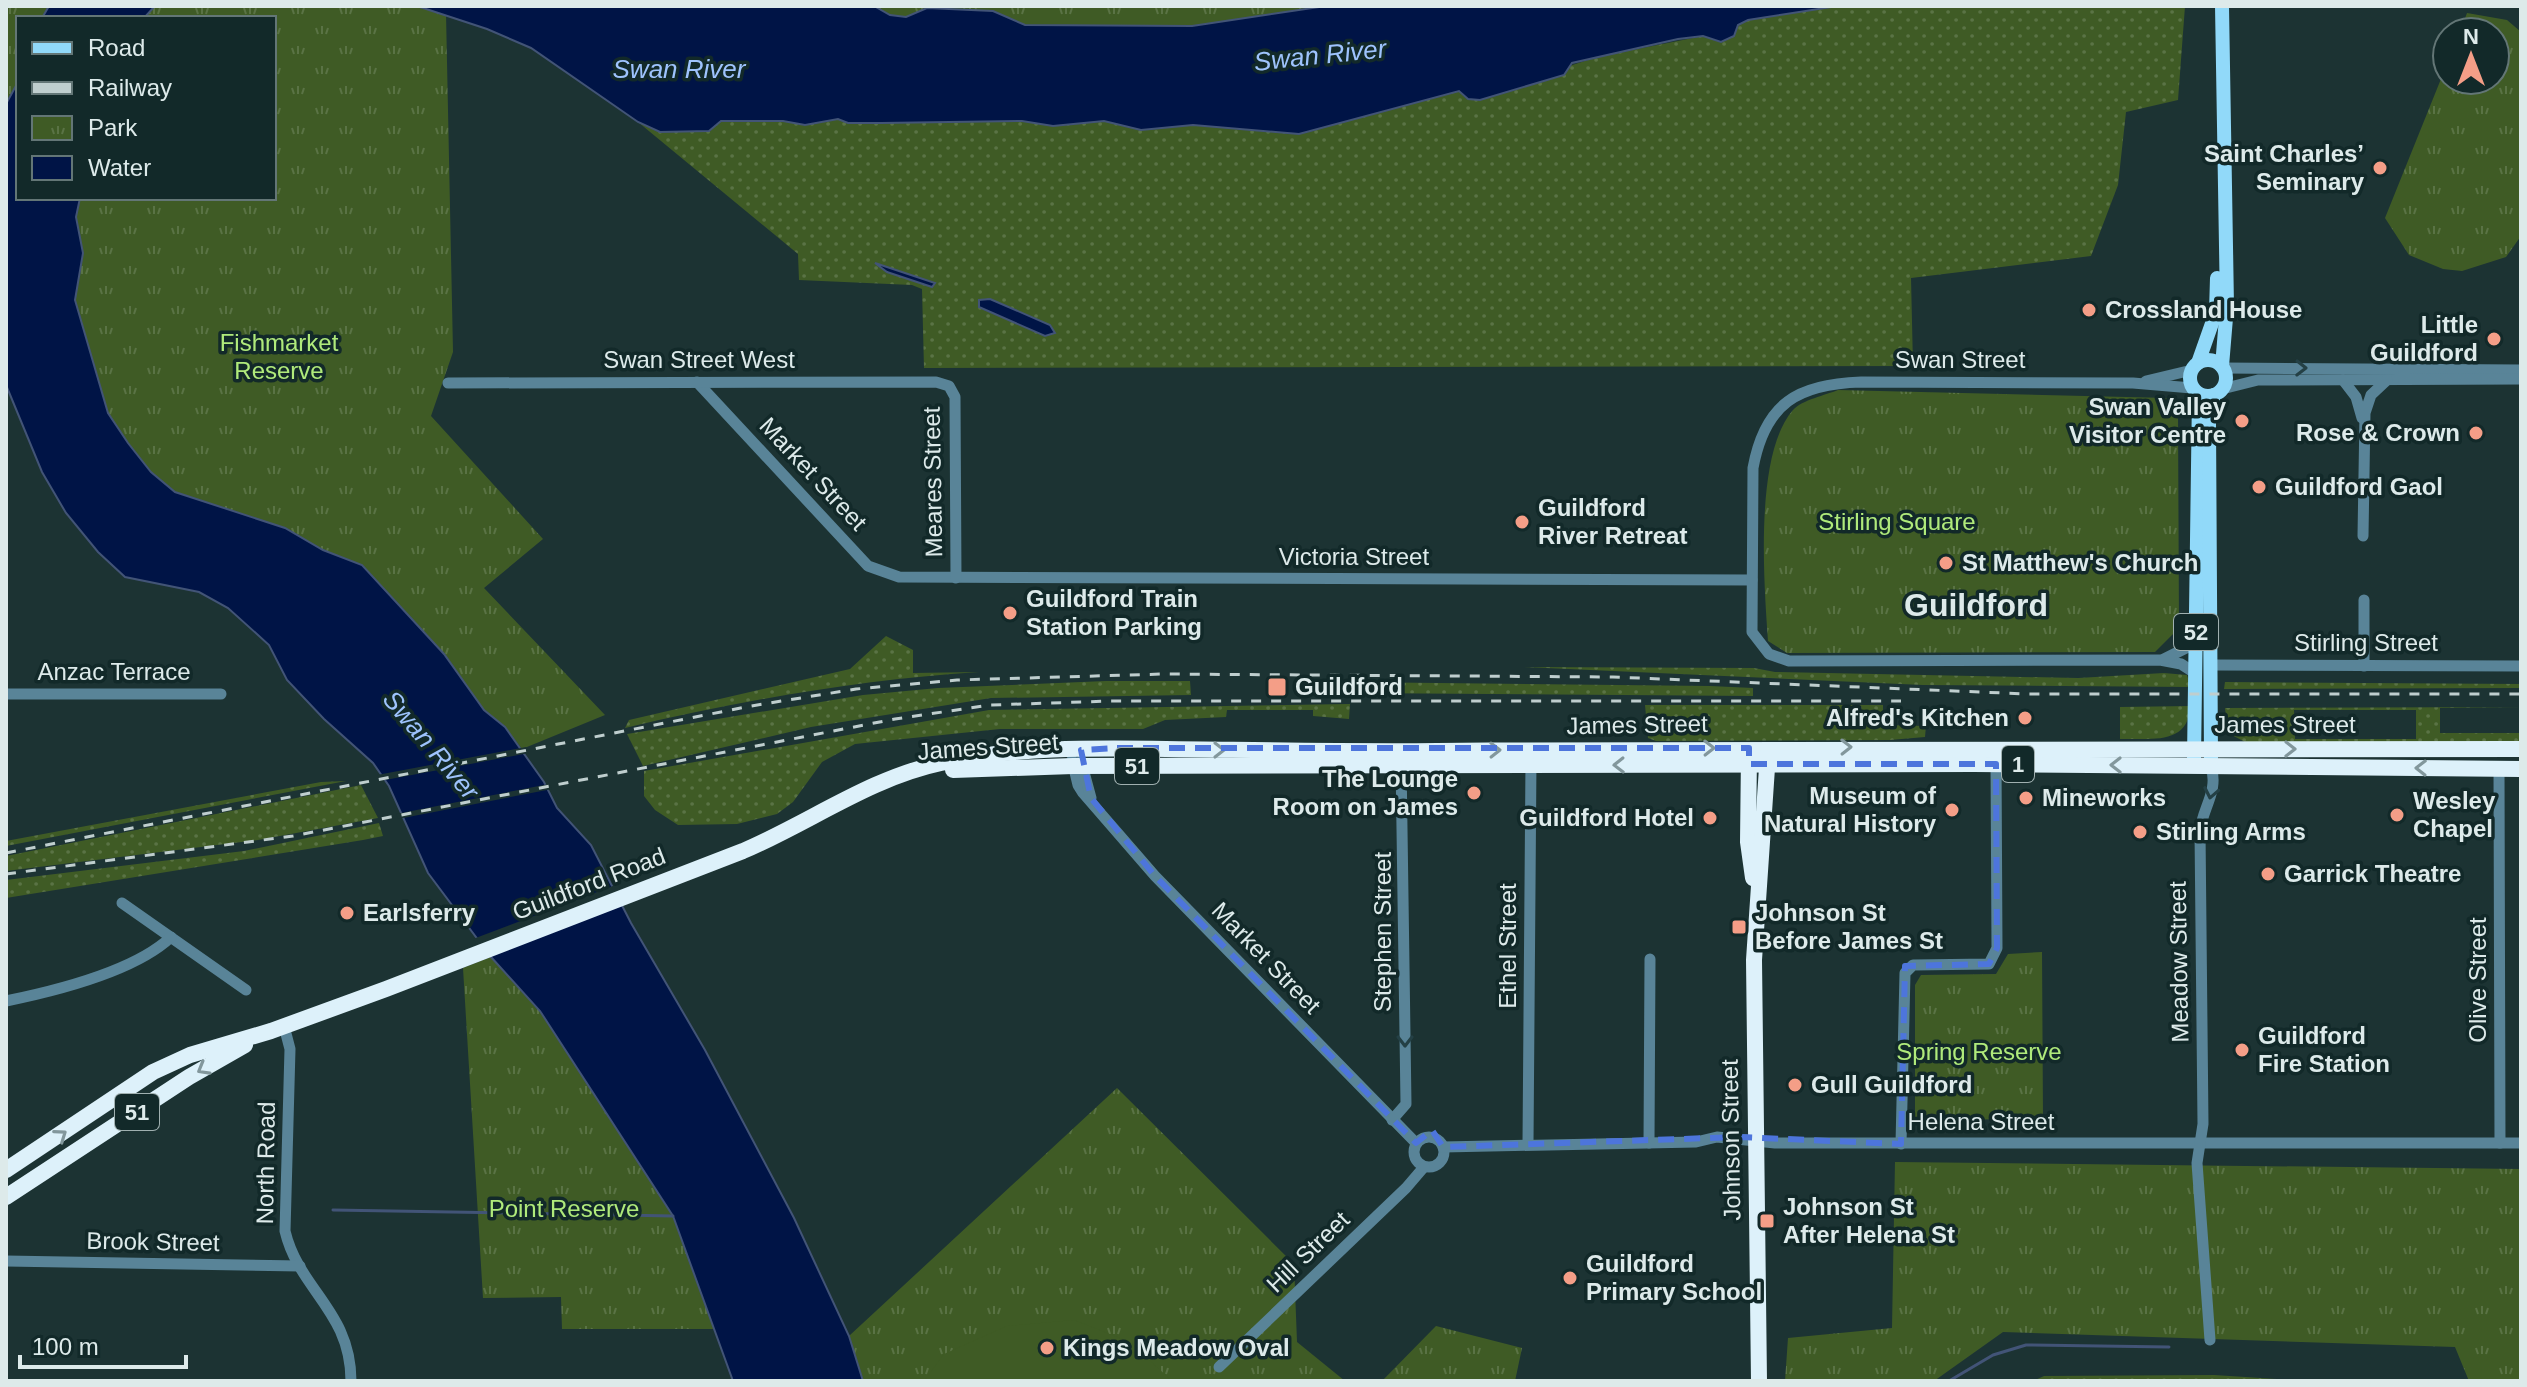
<svg xmlns="http://www.w3.org/2000/svg" width="2527" height="1387" font-family="Helvetica,sans-serif">
<style>
.grass{fill:url(#grass-dots);fill-rule:evenodd}
.park{fill:url(#park-tufts)}
.pitch{fill:#3f5b25}
.water{fill:#001446;stroke:#425477;stroke-width:2}
.pier{fill:#1c3333}
.lines{fill:none;stroke-linecap:round;stroke-linejoin:round}
.stream{stroke:#425477;stroke-width:3}
.minor{stroke:#598498;stroke-width:11}
.major{stroke:#91d9f9;stroke-width:14}
.highway{stroke:#ddf1fa;stroke-width:16}
.rail{stroke:#bfcece;stroke-width:3;stroke-dasharray:10 10;stroke-linecap:butt}
.oneway{stroke:#244045}
.oneway2{stroke:#82979c}
.marked{fill:none;stroke:#4d75dc;stroke-width:6;stroke-dasharray:16 10;stroke-linejoin:round}
.poi-dot{fill:#f49e87;stroke:#122929;stroke-width:3}
.labels{text-anchor:middle;stroke-width:7;stroke-linejoin:round;paint-order:stroke}
.shield{fill:#122929;stroke:#a0b0b0;stroke-width:2}
.shield-label{font-size:22px;font-weight:bold;fill:#ddeaea}
.poi-label{font-size:24px;font-weight:bold;fill:#ddeaea;stroke:#122929;text-anchor:start}
.park-label{font-size:24px;fill:#b0ea7b;stroke:#122929}
.street-label{font-size:24px;fill:#ddeaea;stroke:#122929}
.water-label{font-size:26px;font-style:italic;fill:#9ec3fd;stroke:#122929}
.district-label{font-size:32px;font-weight:bold;fill:#ddeaea;stroke:#122929}
</style>
<defs>
<pattern id="grass-dots" width="8" height="8" patternUnits="userSpaceOnUse" patternTransform="scale(2)"><rect width="8" height="8" fill="#3f5b25"/><path d="M2 2h.1M6 6h.1" fill="none" stroke="#5a7345" stroke-width="1.8" stroke-linecap="round"/></pattern>
<pattern id="park-tufts" width="24" height="20" patternUnits="userSpaceOnUse" patternTransform="scale(2)"><rect width="24" height="20" fill="#3f5b25"/><path d="M3 7l-1-3M5 7V3M7 7l1-3M15 17l-1-3M17 17v-4M19 17l1-3" fill="none" stroke="#5a7345"/></pattern>
</defs>
<rect width="100%" height="100%" fill="#1c3333"/>
<g class="grass">
<path d="M1838 6H2185L2178 100 2126 112 2118 185 2091 256 1911 278 1913 366 924 368 922 289 912 285 799 280 798 254 638 122 660 132 709 131 721 121H783L805 125 838 119 848 123 1022 121 1053 126 1104 121 1141 130 1193 125 1299 134 1459 91 1468 99 1597 57 1703 36 1721 42 1734 36 1738 25 1748 20Z"/>
<path d="M886 636 913 650V673L979 672C857 680 744 700 625 728L629 720 850 669Z"/>
<path d="M1524 667 1754 668 1775 672 2078 678 2164 673 2187 675 2191 687 1923 685Z"/>
<path d="M1106 681H1190L1191 695 991 698 811 727 643 766 627 734 863 695 938 688Z"/>
<path d="M1350 682 1710 686 1753 688V696L1350 693Z"/>
<path d="M2225 682 2521 684V688L2224 689Z"/>
<path d="M1350 704 1349 719 1313 716V710H1227L1226 717 1165 720 1143 729H1000L855 744 822 762 793 802 777 814 737 824 678 825 655 810 644 796V771L989 710Z"/>
<path d="M1645 705H1883V725L1926 726 1925 737 1890 740 1656 741 1648 738Z"/>
<path d="M2190 706C2189 746 2150 738 2120 739V707Z"/>
<path d="M2521 707 2440 708V733H2521V745L2247 743 2228 733 2225 708ZM2294 710H2416V739H2295Z"/>
<path d="M346 781 6 846V841L321 782Z"/>
<path d="M361 785 378 818 258 840 6 871V856Z"/>
<path d="M379 823 383 836 363 840 6 898V880L244 851Z"/>
<path d="M2214 1375 2309 1381H2033L2044 1376Z"/>
</g>
<g class="park">
<path d="M6 6H49L42 18H18V82L6 104Z"/>
<path d="M155 6H417L446 14 453 352 431 416 543 539 484 588 605 715 522 749 505 727 484 710 444 654 362 565 323 550 285 528 175 492 151 472 128 443 108 413 74 300 83 253 76 217 80 198H274V18H144Z"/>
<path d="M874 6H1326L1192 26 1025 25 993 11 927 8 906 17 890 15Z"/>
<path d="M2467 13 2507 20 2521 32V236L2506 257 2462 271 2443 269 2409 255 2385 218 2447 64V80H2495V32H2460Z"/>
<path d="M1838 390 2168 398 2178 413 2179 628 2155 652 1787 653 1768 641C1764 583 1754 454 1793 410 1802 400 1826 395 1838 390Z"/>
<path d="M2042 952 2043 1119 1915 1120V985L1921 975 1996 974 2008 954Z"/>
<path d="M491 957 540 1011 673 1216 715 1329H562L561 1297 483 1298 463 968Z"/>
<path d="M1117 1088 1294 1264 1297 1342 1345 1381H863L849 1336Z"/>
<path d="M1895 1162 2521 1169V1381H2469L2455 1347 2003 1332 1934 1381H1785L1788 1338 1892 1328Z"/>
<path d="M1436 1326 1522 1348 1515 1381H1382Z"/>
</g>
<path class="pitch" d="M1074 1320 1130 1342 1172 1381H924L944 1354 1007 1326Z"/>
<g class="water">
<path d="M49 6H155L144 18H42Z"/>
<path d="M417 6H874L890 15 906 17 927 8 993 11 1025 25 1192 26 1326 6H1838L1748 20 1738 25 1734 36 1721 42 1703 36 1678 39 1572 63 1564 75 1480 100 1468 99 1459 91 1299 134 1193 125 1141 130 1104 121 1053 126 1022 121 881 123H848L838 119 805 125 783 121H721L709 131 660 132 638 122 531 48 487 29Z"/>
<path d="M18 82V198H80L76 217 83 253 75 300 108 413 128 443 151 472 175 492 285 528 323 550 362 565 444 654 484 710 505 727 544 782 557 808 591 845 631 923 705 1050 794 1218 849 1336 863 1381H733L673 1216 540 1011 491 957 428 873 389 786 373 763 324 719 287 680 269 645 228 608 199 592 125 577 98 552 66 513 42 472 6 385V104Z"/>
<path d="M875 263 935 283 932 287 887 272Z"/>
<path d="M990 299 1050 325 1055 333 1045 336 979 307V300Z"/>
</g>
<g class="pier">
<path d="M526 747 529 753 380 781 377 775Z"/>
<path d="M549 784 552 789 398 819 396 814Z"/>
<path d="M618 884 626 902 486 957 473 939Z"/>
</g>
<g class="lines">
<g class="stream">
<path d="M333 1210 673 1216"/>
<path d="M1949 1381 1993 1355 2026 1345 2169 1347"/>
</g>
<g class="minor">
<path d="M2223 368 2521 370"/>
<path d="M2343 380 2356 397 2362 418"/>
<path d="M2146 381 2192 370"/>
<path d="M697 382 868 566 899 577 1752 580"/>
<path d="M448 383 936 382 949 386 955 397 956 578"/>
<path d="M2192 388 2133 383 1861 382C1798 384 1765 403 1753 468L1752 632 1769 654 1789 661 2160 660 2181 664 2195 673"/>
<path d="M2222 389 2258 380 2521 379"/>
<path d="M2363 536 2365 413 2371 395 2387 380"/>
<path d="M2364 600V666"/>
<path d="M2164 659 2196 643"/>
<path d="M2212 665 2521 666"/>
<path d="M6 694H221"/>
<path d="M1072 760 1078 785 1083 793 1155 876 1416 1143"/>
<path d="M1081 761 1091 798"/>
<path d="M2499 769 2500 1143"/>
<path d="M122 903 246 990"/>
<path d="M6 1001C55 991 134 972 171 937"/>
<path d="M284 1026 290 1049 285 1231C299 1290 351 1311 351 1381"/>
<path d="M1392 1120 1406 1104 1401 760"/>
<circle cx="1429" cy="1152" r="15"/>
<path d="M1528 1143 1531 760"/>
<path d="M1649 1143 1650 959"/>
<path d="M1901 1144 1905 973 1913 965 1989 964 1997 948 1996 760"/>
<path d="M1443 1147 1696 1142 1717 1137 1775 1143H2521"/>
<path d="M6 1261 300 1266"/>
<path d="M2210 1340 2197 1163 2203 1124 2200 831C2202 809 2219 791 2211 767"/>
<path d="M1219 1367 1406 1188 1424 1167"/>
</g>
<g class="major">
<circle cx="2208" cy="378" r="18"/>
<path d="M2198 363 2216 312 2217 278"/>
<path d="M2222 366 2227 306 2222 6"/>
<path d="M2194 758 2199 394"/>
<path d="M2211 758 2209 423 2214 395"/>
</g>
<g class="highway">
<path d="M1749 754 1748 842 1753 878"/>
<path d="M953 770 1073 766 1974 764 2521 769"/>
<path d="M6 1170 153 1072 190 1055 271 1031 386 989 743 851C809 823 870 778 941 763 1014 747 1091 748 1166 749 1256 750 1346 752 1437 751 1798 747 2159 748 2521 749"/>
<path d="M6 1197 189 1077 245 1045"/>
<path d="M1759 1381 1754 960 1768 753"/>
</g>
<g class="rail">
<path d="M6 853 751 706 856 689 957 680 1163 674 1613 677 2028 694H2521"/>
<path d="M6 874 293 836 895 719 990 705 1110 701H1901"/>
</g>
</g>
<defs><path id="oneway-chevron" d="M-2-3.5L2.5 0L-2 3.5" fill="none" stroke-width="1.6" stroke-linecap="round" stroke-linejoin="round" transform="scale(2)"/></defs>
<g class="oneway">
<use href="#oneway-chevron" transform="translate(2301 368) rotate(1)"/>
<use href="#oneway-chevron" transform="translate(2211 793) rotate(101)"/>
<use href="#oneway-chevron" transform="translate(1405 1041) rotate(90)"/>
</g>
<g class="oneway2">
<use href="#oneway-chevron" transform="translate(1846 747) rotate(-1)"/>
<use href="#oneway-chevron" transform="translate(1709 748) rotate(-1)"/>
<use href="#oneway-chevron" transform="translate(2290 749)"/>
<use href="#oneway-chevron" transform="translate(1219 750)"/>
<use href="#oneway-chevron" transform="translate(1495 750) rotate(-1)"/>
<use href="#oneway-chevron" transform="translate(1619 765) rotate(179)"/>
<use href="#oneway-chevron" transform="translate(2116 765) rotate(-180)"/>
<use href="#oneway-chevron" transform="translate(2421 768) rotate(-179)"/>
<use href="#oneway-chevron" transform="translate(203 1069) rotate(150)"/>
<use href="#oneway-chevron" transform="translate(61 1135) rotate(-35)"/>
</g>
<path class="marked" d="M1117 748H1749V764H1996L1997 948 1989 964 1905 966 1901 1144 1740 1137 1443 1147 1432 1130 1416 1143 1155 876 1091 798 1081 750Z"/>
<g class="poi-dot">
<circle cx="2380" cy="168" r="8"/>
<circle cx="2089" cy="310" r="8"/>
<circle cx="2494" cy="339" r="8"/>
<circle cx="2242" cy="421" r="8"/>
<circle cx="2476" cy="433" r="8"/>
<circle cx="2259" cy="487" r="8"/>
<circle cx="1522" cy="522" r="8"/>
<circle cx="1946" cy="563" r="8"/>
<circle cx="1010" cy="613" r="8"/>
<rect x="1267" y="677" width="20" height="20" rx="4"/>
<circle cx="2025" cy="718" r="8"/>
<circle cx="1474" cy="793" r="8"/>
<circle cx="2026" cy="798" r="8"/>
<circle cx="1952" cy="810" r="8"/>
<circle cx="2397" cy="815" r="8"/>
<circle cx="1710" cy="818" r="8"/>
<circle cx="2140" cy="832" r="8"/>
<circle cx="2268" cy="874" r="8"/>
<circle cx="347" cy="913" r="8"/>
<rect x="1731" y="919" width="16" height="16" rx="4"/>
<circle cx="2242" cy="1050" r="8"/>
<circle cx="1795" cy="1085" r="8"/>
<rect x="1759" y="1213" width="16" height="16" rx="4"/>
<circle cx="1570" cy="1278" r="8"/>
<circle cx="1047" cy="1348" r="8"/>
</g>
<g class="labels">
<g class="shield">
<rect x="2174" y="614" width="44" height="36" rx="6"/>
<rect x="2002" y="746" width="32" height="36" rx="6"/>
<rect x="1115" y="748" width="44" height="36" rx="6"/>
<rect x="115" y="1094" width="44" height="36" rx="6"/>
</g>
<g class="shield-label">
<text x="2196" y="640">52</text>
<text x="2018" y="772">1</text>
<text x="1137" y="774">51</text>
<text x="137" y="1120">51</text>
</g>
<g class="poi-label">
<text x="2364" y="162" text-anchor="end">Saint Charles’<tspan x="2364" dy="28">Seminary</tspan></text>
<text x="2105" y="318">Crossland House</text>
<text x="2478" y="333" text-anchor="end">Little<tspan x="2478" dy="28">Guildford</tspan></text>
<text x="2226" y="415" text-anchor="end">Swan Valley<tspan x="2226" dy="28">Visitor Centre</tspan></text>
<text x="2460" y="441" text-anchor="end">Rose &amp; Crown</text>
<text x="2275" y="495">Guildford Gaol</text>
<text x="1538" y="516">Guildford<tspan x="1538" dy="28">River Retreat</tspan></text>
<text x="1962" y="571">St Matthew's Church</text>
<text x="1026" y="607">Guildford Train<tspan x="1026" dy="28">Station Parking</tspan></text>
<text x="1295" y="695">Guildford</text>
<text x="2009" y="726" text-anchor="end">Alfred's Kitchen</text>
<text x="1458" y="787" text-anchor="end">The Lounge<tspan x="1458" dy="28">Room on James</tspan></text>
<text x="1936" y="804" text-anchor="end">Museum of<tspan x="1936" dy="28">Natural History</tspan></text>
<text x="2042" y="806">Mineworks</text>
<text x="2413" y="809">Wesley<tspan x="2413" dy="28">Chapel</tspan></text>
<text x="1694" y="826" text-anchor="end">Guildford Hotel</text>
<text x="2156" y="840">Stirling Arms</text>
<text x="2284" y="882">Garrick Theatre</text>
<text x="363" y="921">Earlsferry</text>
<text x="1755" y="921">Johnson St<tspan x="1755" dy="28">Before James St</tspan></text>
<text x="2258" y="1044">Guildford<tspan x="2258" dy="28">Fire Station</tspan></text>
<text x="1811" y="1093">Gull Guildford</text>
<text x="1783" y="1215">Johnson St<tspan x="1783" dy="28">After Helena St</tspan></text>
<text x="1586" y="1272">Guildford<tspan x="1586" dy="28">Primary School</tspan></text>
<text x="1063" y="1356">Kings Meadow Oval</text>
</g>
<g class="park-label">
<text x="279" y="351">Fishmarket<tspan x="279" dy="28">Reserve</tspan></text>
<text x="1897" y="530">Stirling Square</text>
<text x="1979" y="1060">Spring Reserve</text>
<text x="564" y="1217">Point Reserve</text>
</g>
<g class="street-label">
<text x="699" y="368">Swan Street West</text>
<text x="1960" y="368">Swan Street</text>
<text transform="translate(813 474) rotate(47)" y="8">Market Street</text>
<text transform="translate(933 482) rotate(-91)" y="8">Meares Street</text>
<text x="1354" y="565">Victoria Street</text>
<text x="2366" y="651">Stirling Street</text>
<text x="114" y="680">Anzac Terrace</text>
<text transform="translate(1637 725) rotate(-1)" y="8">James Street</text>
<text x="2285" y="733">James Street</text>
<text transform="translate(988 747) rotate(-4)" y="8">James Street</text>
<text transform="translate(589 884) rotate(-21)" y="8">Guildford Road</text>
<text transform="translate(1383 932) rotate(-90)" y="8">Stephen Street</text>
<text transform="translate(1508 946) rotate(-90)" y="8">Ethel Street</text>
<text transform="translate(1266 958) rotate(46)" y="8">Market Street</text>
<text transform="translate(2179 962) rotate(-91)" y="8">Meadow Street</text>
<text transform="translate(2478 980) rotate(-90)" y="8">Olive Street</text>
<text x="1981" y="1130">Helena Street</text>
<text transform="translate(1731 1140) rotate(-91)" y="8">Johnson Street</text>
<text transform="translate(266 1163) rotate(-89)" y="8">North Road</text>
<text transform="translate(153 1242) rotate(1)" y="8">Brook Street</text>
<text transform="translate(1308 1252) rotate(-44)" y="8">Hill Street</text>
</g>
<g class="water-label">
<text transform="translate(1320 55) rotate(-6)" y="9">Swan River</text>
<text x="679" y="78">Swan River</text>
<text transform="translate(431 745) rotate(50)" y="9">Swan River</text>
</g>
<g class="district-label">
<text x="1976" y="616">Guildford</text>
</g>
</g>
<rect width="2527" height="1387" fill="none" stroke="#ddeaea" stroke-width="16"/>
<rect x="16" y="16" width="260" height="184" fill="#122929" stroke="#637676" stroke-width="2"/>
<rect x="32" y="42" width="40" height="12" fill="#91d9f9" stroke="#637676" stroke-width="2"/>
<text x="88" y="56" font-size="24" fill="#ddeaea">Road</text>
<rect x="32" y="82" width="40" height="12" fill="#bfcece" stroke="#637676" stroke-width="2"/>
<text x="88" y="96" font-size="24" fill="#ddeaea">Railway</text>
<rect x="32" y="116" width="40" height="24" fill="url(#park-tufts)" stroke="#637676" stroke-width="2"/>
<text x="88" y="136" font-size="24" fill="#ddeaea">Park</text>
<rect x="32" y="156" width="40" height="24" fill="#001446" stroke="#637676" stroke-width="2"/>
<text x="88" y="176" font-size="24" fill="#ddeaea">Water</text>
<g transform="translate(2471 56)"><circle r="38" fill="#122929" stroke="#637676" stroke-width="2"/>
<path d="M0-6L14 30L0 20L-14 30Z" fill="#f49e87"/>
<text y="-12" font-size="22" font-weight="bold" text-anchor="middle" fill="#ddeaea">N</text>
</g>
<path d="M20 1355v12h166v-12" fill="none" stroke="#ddeaea" stroke-width="4"/>
<text x="32" y="1355" font-size="24" fill="#ddeaea" stroke="#122929" stroke-width="6" paint-order="stroke">100 m</text>
</svg>
